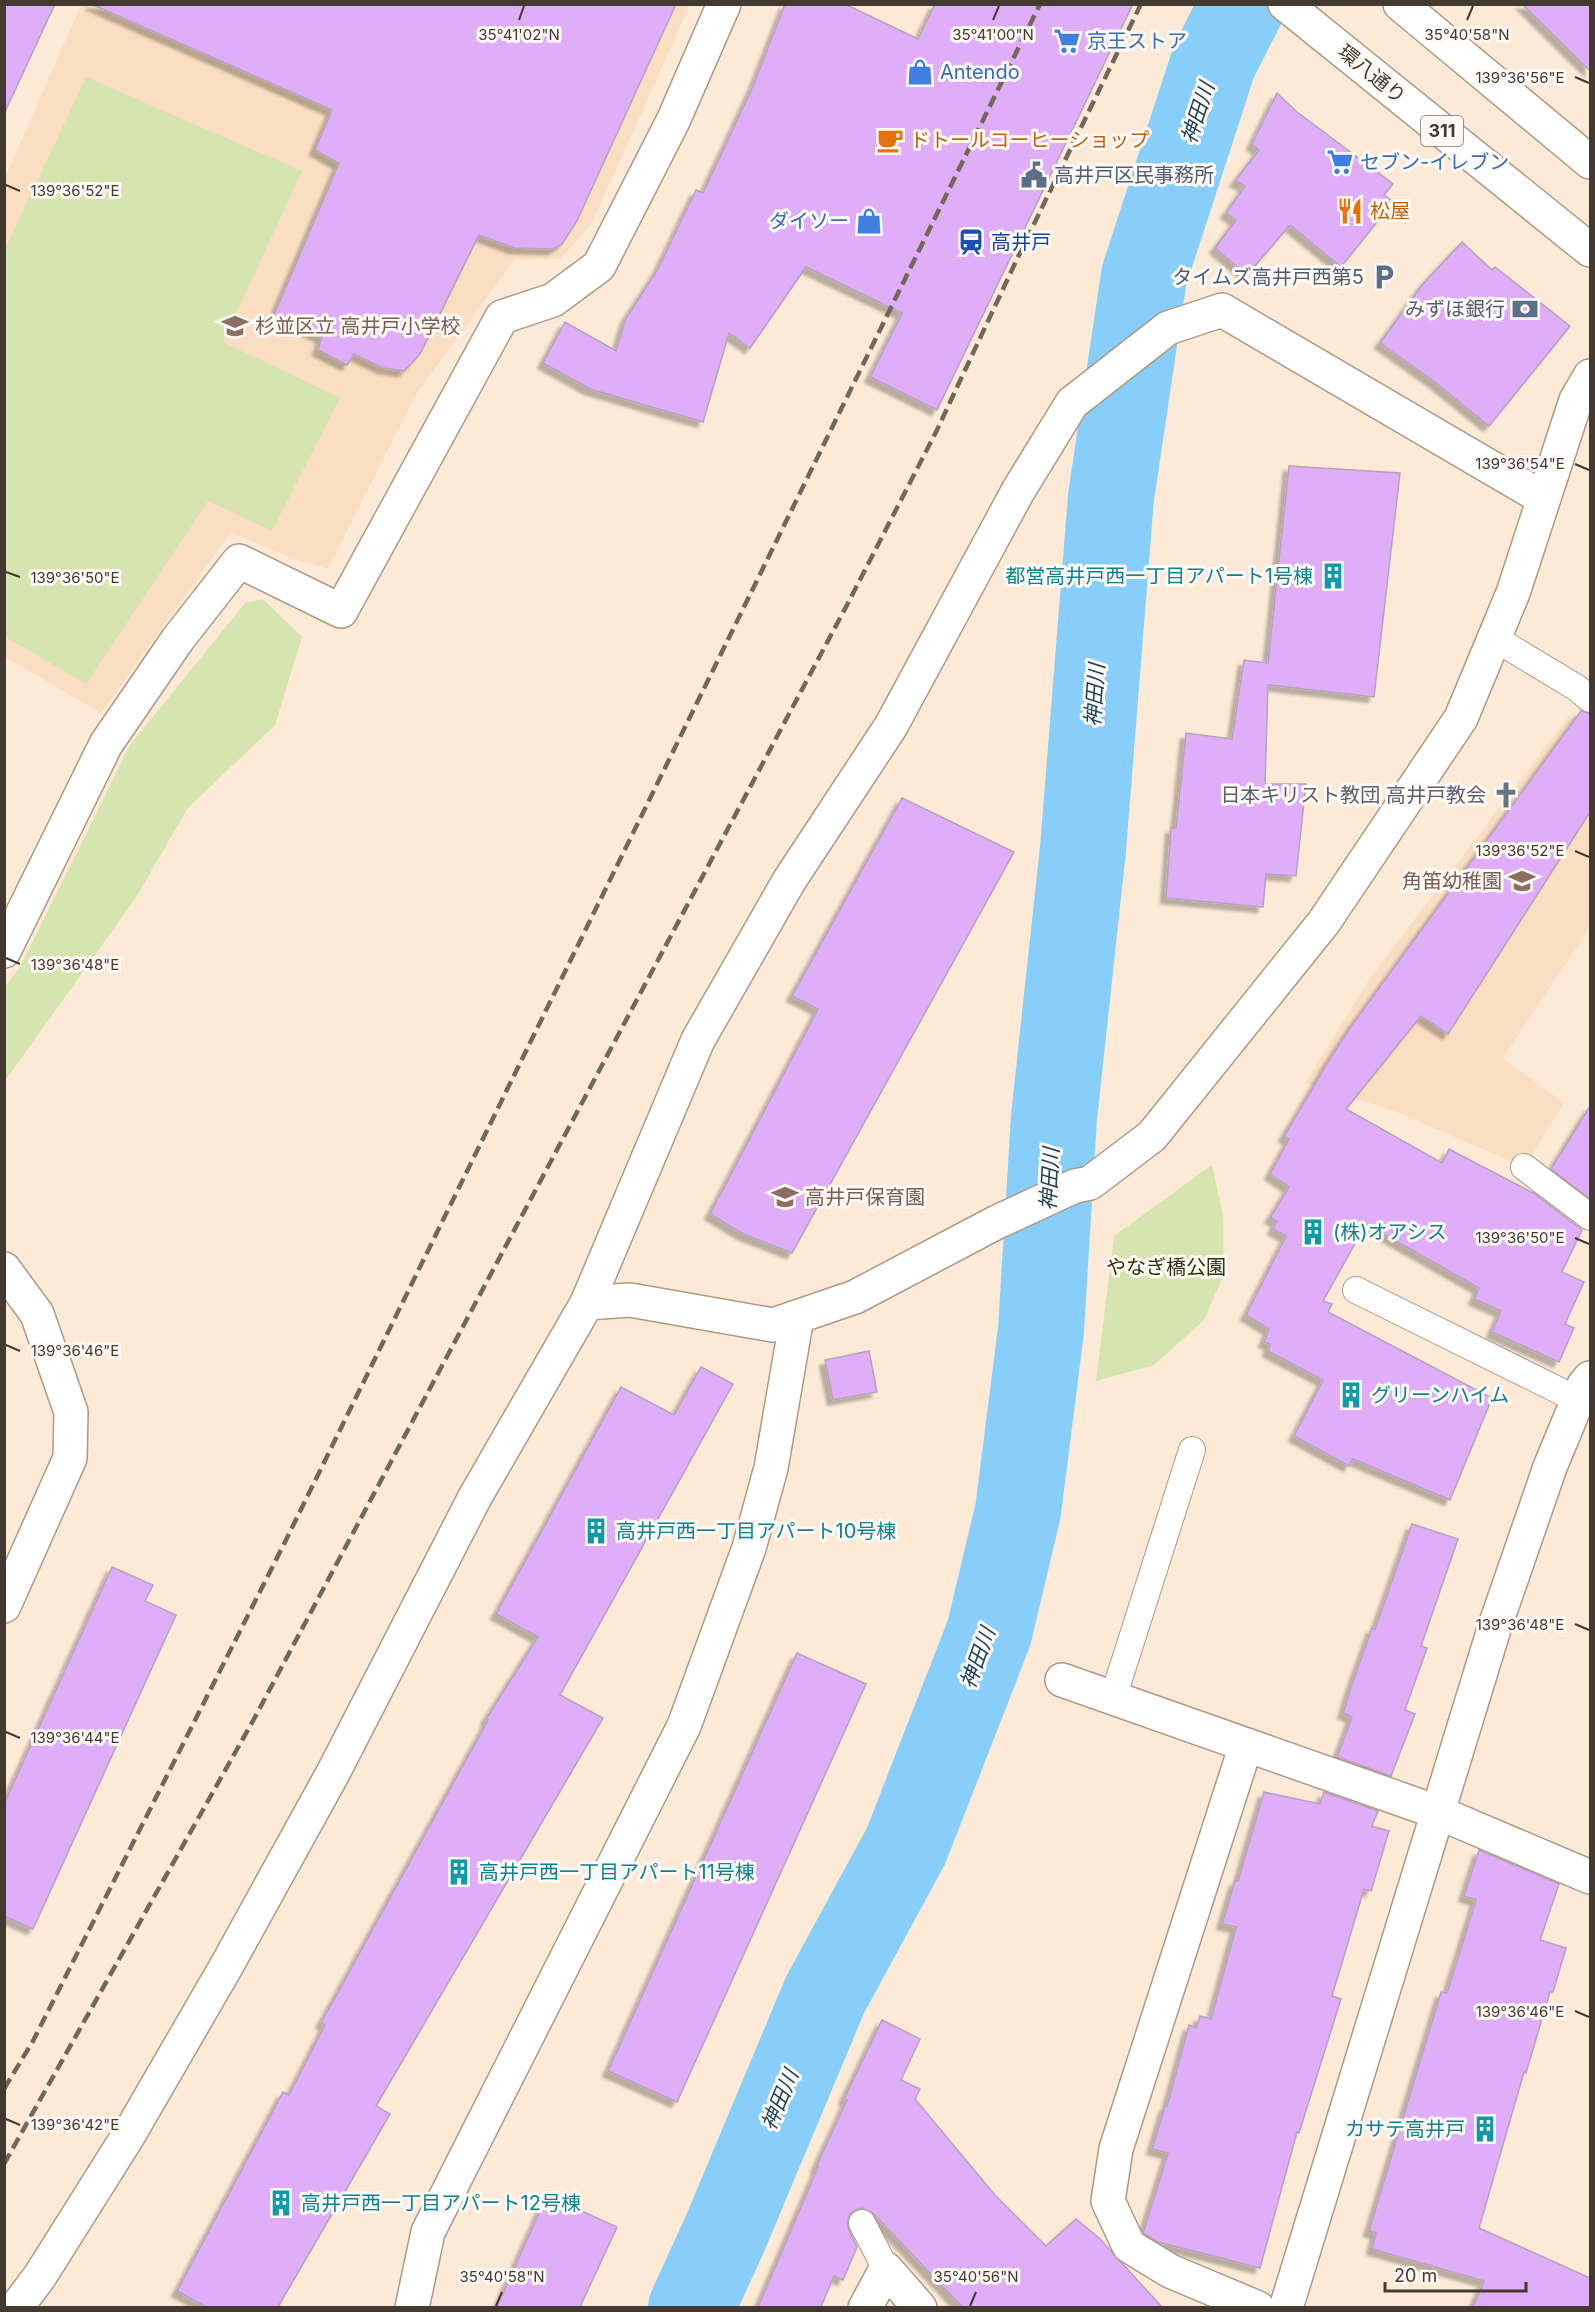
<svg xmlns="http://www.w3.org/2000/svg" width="1595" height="2312" font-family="Inter,'Noto Sans JP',sans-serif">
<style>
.built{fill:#fadec1}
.green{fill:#d6e5b0}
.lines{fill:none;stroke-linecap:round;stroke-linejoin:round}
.river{stroke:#87cffa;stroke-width:86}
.building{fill:#e0adf9;stroke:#b3a3bb;stroke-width:1.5;filter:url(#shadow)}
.lane-casing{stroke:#ae9984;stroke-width:28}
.street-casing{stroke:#ae9984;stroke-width:36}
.secondary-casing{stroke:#ae9984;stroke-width:36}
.primary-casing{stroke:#ae9984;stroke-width:36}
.lane{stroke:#fff;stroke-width:26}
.street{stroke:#fff;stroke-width:33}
.secondary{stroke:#fff;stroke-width:33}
.primary{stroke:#fff;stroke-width:33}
.rail{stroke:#72675b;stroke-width:4.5;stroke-dasharray:12 6;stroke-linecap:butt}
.ticks{fill:none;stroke:#423930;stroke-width:2}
.labels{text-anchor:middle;stroke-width:6;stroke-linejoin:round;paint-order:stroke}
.shield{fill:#fef9f5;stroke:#7a736b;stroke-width:1.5}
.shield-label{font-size:18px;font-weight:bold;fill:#423930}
.shop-label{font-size:20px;fill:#366cbe;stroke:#fef9f5;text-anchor:start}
.street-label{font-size:20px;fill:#423930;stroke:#fef9f5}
.food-label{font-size:20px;fill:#c56008;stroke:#fef9f5;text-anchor:start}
.service-label{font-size:20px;fill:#4e5e75;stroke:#fef9f5;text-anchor:end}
.transit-label{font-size:20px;fill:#164399;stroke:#fef9f5;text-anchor:start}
.education-label{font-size:20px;fill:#785e54;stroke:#fef9f5;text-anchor:start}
.culture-label{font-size:20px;fill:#0d838f;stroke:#fef9f5;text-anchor:start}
.worship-label{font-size:20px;fill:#5b616d;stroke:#fef9f5;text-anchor:end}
.park-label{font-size:20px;fill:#2b330c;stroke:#fef9f5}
.water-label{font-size:21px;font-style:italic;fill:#1b435a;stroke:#fef9f5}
.ticks-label{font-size:15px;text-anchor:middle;fill:#423930;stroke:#fef9f5;stroke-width:6;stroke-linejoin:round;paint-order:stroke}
</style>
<defs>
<filter id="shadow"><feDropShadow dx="-5.5" dy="5.5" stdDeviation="1.5" flood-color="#0004"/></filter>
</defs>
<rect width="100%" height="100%" fill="#fcead7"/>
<g class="built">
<path d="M81 5H690L591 225 560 259H515L417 393 328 568 294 559 231 532 101 713 5 657V178Z"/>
<path d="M1569 716 1590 732V928L1503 1058 1564 1103 1524 1167 1392 1110 1305 1083 1370 978Z"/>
</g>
<g class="green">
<path d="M86 77 302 171 223 342 340 398 272 531 208 501 86 684 4 636 5 249Z"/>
<path d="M263 599 302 637 275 725 187 809 137 896 5 1081V986L19 969 130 745 245 603Z"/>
<path d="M1212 1165 1223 1216 1224 1274 1204 1320 1154 1365 1096 1381 1114 1236Z"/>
</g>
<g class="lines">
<path class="river" d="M691 2308 724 2236 825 1995 906 1846 989 1633 1018 1511 1041 1330 1054 1117 1083 849 1111 497 1144 276 1214 61 1243 4"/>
</g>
<g class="building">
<path d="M4 4H55L4 114Z"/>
<path d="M91 4H676L577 221 562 244 553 249 514 248 479 235 420 354 404 371 383 368 354 354 347 365 318 350 322 337 274 315 339 163 315 150 332 110Z"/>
<path d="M785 4H845L918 39 935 4H1133L937 410 870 377 902 313 806 267 750 348 729 333 703 422 590 389 543 363 565 322 616 351 626 318 658 269 696 190 703 193 754 84Z"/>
<path d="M1522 4H1590V71Z"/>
<path d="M1277 93 1297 112 1393 184 1384 195 1393 202 1341 267 1290 225 1247 275 1215 248 1236 220 1226 213 1245 186 1235 181 1259 150 1252 144Z"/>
<path d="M1462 242 1492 270 1495 267 1570 326 1489 426 1432 380 1380 343 1422 285Z"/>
<path d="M1289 466 1400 473 1374 697 1268 685 1265 784H1306L1296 876 1266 874 1263 907 1166 898 1171 828H1176L1186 733 1232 739 1244 660 1268 663Z"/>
<path d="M1581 711 1590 714V812L1448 1034 1421 1016 1346 1109 1442 1163 1449 1149 1535 1194 1582 1230 1562 1272 1584 1282 1565 1324 1574 1328 1559 1362 1492 1332 1501 1311 1474 1299 1479 1288 1366 1224 1323 1301 1332 1304 1328 1312 1492 1398 1450 1500 1353 1459 1349 1466 1294 1436 1323 1380 1268 1351 1270 1344 1264 1342 1269 1329 1246 1315 1286 1236 1273 1229 1277 1221 1270 1218 1289 1187 1270 1174 1289 1139 1284 1136 1331 1057 1352 1025Z"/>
<path d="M902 798 1014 852 792 1253 743 1234 710 1214 818 1009 792 996Z"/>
<path d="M1590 1106V1199L1551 1169Z"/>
<path d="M869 1351 877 1392 833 1400 825 1360Z"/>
<path d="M701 1367 733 1384 560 1695 603 1718 376 2106 390 2114 278 2307H206L177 2291 283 2092 289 2095 325 2025 321 2023 488 1720 486 1719 538 1637 496 1614 621 1387 674 1415Z"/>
<path d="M1412 1524 1458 1539 1421 1646 1427 1648 1405 1710 1415 1714 1391 1776 1337 1757 1352 1717 1343 1713 1353 1681 1372 1628 1375 1629Z"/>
<path d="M112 1567 153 1585 145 1601 176 1615 33 1929 4 1916V1804Z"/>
<path d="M797 1653 866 1684 677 2102 608 2071Z"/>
<path d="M1264 1792 1320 1804 1324 1792 1378 1811 1372 1826 1389 1831 1371 1891 1364 1889 1332 1996 1341 1999 1299 2133 1297 2132 1260 2268 1158 2242 1143 2233 1168 2153 1152 2149 1165 2106H1167L1189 2025 1196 2028 1200 2016 1211 2019 1236 1927 1222 1924 1235 1881H1238Z"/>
<path d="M1479 1850 1559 1884 1540 1940 1566 1948 1553 1992H1550L1526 2073 1524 2072 1479 2228 1590 2278V2307H1473L1484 2281 1372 2249 1376 2233 1369 2231 1402 2121 1441 1992 1447 1993 1476 1900 1464 1896Z"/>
<path d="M882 2020 920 2039 901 2080 920 2089 915 2099 995 2195 1046 2246 1076 2219 1099 2238 1162 2307H962L873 2213 862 2208 855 2210 850 2214 847 2222 849 2230 857 2247 843 2280 834 2276 821 2307H758L818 2167H816L847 2100 844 2099Z"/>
<path d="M547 2195 617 2227 580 2307H497Z"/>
</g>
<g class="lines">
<g class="lane-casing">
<g id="lane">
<path d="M1494 638 1577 688 1590 699"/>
<path d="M1524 1167 1590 1217"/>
<path d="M1356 1290 1578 1400"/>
<path d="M1113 1698 1192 1450"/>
<path d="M862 2223 886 2269"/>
</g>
</g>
<g class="street-casing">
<g id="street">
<path d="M4 951 106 744 178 639 239 561 341 611 502 317 553 300 599 266 673 121 724 4"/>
<path d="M4 1269 37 1314 71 1412 70 1458 4 1606"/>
<path d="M587 1303 698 1040 789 881 891 726 1018 491 1072 403 1168 328 1222 310 1543 498"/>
<path d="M1062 1680 1437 1812 1590 1877"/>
<path d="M1246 1745 1116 2149 1108 2201 1129 2246 1170 2271 1258 2308"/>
<path d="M412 2308 428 2232 684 1726 749 1548 771 1468 797 1317"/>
<path d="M865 2308 886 2269 920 2308"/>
</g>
</g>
<g class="secondary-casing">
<g id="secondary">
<path d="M16 2308 40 2276 128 2136 227 1965 333 1773 475 1497 587 1303 630 1300 773 1325 855 1297 997 1222 1075 1186 1090 1183 1152 1136 1324 922 1461 718 1513 593 1576 400 1590 376"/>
<path d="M1286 2308 1494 1629 1550 1467 1584 1385 1590 1378"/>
</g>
</g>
<g class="primary-casing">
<g id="primary">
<path d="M1285 4 1590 250"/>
<path d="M1400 4 1590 162"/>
</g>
</g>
<use href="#lane" class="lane"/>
<use href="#street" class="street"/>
<use href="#secondary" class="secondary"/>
<use href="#primary" class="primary"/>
<g class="rail">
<path d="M4 2089 33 2041 284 1544 1040 4"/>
<path d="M4 2164 254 1719 847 605 937 430 1018 257 1141 4"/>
</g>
</g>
<path class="ticks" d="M519 20 524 6M993 20 999 6M1467 20 1473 6M1575 77 1589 83M6 185 20 191M1575 464 1589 470M6 572 20 577M1575 851 1589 857M6 958 20 964M1575 1238 1589 1244M6 1345 20 1351M1575 1624 1589 1630M6 1732 20 1738M1575 2011 1589 2017M6 2119 20 2125M496 2306 502 2292M970 2306 976 2292"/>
<defs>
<g id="supermarket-bare" transform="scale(2.07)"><path d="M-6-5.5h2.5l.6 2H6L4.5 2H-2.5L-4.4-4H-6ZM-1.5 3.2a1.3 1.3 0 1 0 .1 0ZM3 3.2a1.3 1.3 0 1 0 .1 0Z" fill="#3f7fe0" stroke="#fef9f5" stroke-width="2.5" paint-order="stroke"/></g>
<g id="shop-bare" transform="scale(2.07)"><path d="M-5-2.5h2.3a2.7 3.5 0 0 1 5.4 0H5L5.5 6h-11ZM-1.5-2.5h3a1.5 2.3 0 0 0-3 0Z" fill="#3f7fe0" stroke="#fef9f5" stroke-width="2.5" paint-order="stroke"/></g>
<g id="cafe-bare" transform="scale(2.07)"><path d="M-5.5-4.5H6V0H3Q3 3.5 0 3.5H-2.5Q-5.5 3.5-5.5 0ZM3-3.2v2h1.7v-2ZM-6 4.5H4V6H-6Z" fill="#e8710a" stroke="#fef9f5" stroke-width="2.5" paint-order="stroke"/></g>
<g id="civic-bare" transform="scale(2.07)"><path d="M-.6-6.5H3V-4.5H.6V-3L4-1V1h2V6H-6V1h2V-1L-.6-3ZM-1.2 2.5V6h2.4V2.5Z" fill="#5c6f8a" stroke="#fef9f5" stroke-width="2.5" paint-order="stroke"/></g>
<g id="restaurant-bare" transform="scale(2.07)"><path d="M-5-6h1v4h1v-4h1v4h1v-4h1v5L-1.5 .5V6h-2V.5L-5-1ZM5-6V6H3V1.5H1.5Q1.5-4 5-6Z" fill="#e8710a" stroke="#fef9f5" stroke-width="2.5" paint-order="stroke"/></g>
<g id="station-bare" transform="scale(2.07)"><path d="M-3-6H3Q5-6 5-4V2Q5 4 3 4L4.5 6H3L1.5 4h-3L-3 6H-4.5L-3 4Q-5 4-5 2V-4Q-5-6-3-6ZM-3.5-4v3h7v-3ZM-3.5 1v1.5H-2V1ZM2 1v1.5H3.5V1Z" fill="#1a4fb4" stroke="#fef9f5" stroke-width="2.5" paint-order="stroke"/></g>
<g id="parking-bare" transform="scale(2.07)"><path d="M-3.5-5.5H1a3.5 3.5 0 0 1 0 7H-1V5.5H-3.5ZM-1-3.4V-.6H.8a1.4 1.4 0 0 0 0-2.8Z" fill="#5c6f8a" stroke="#fef9f5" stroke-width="2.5" paint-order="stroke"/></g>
<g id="bank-bare" transform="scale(2.07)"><path d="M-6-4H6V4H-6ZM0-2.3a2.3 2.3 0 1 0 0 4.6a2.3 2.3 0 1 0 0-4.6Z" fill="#5c6f8a" stroke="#fef9f5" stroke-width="2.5" paint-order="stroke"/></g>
<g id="school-bare" transform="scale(2.07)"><path d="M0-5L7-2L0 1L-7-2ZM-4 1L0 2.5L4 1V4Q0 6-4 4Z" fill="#8d6e63" stroke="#fef9f5" stroke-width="2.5" paint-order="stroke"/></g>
<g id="building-bare" transform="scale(2.07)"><path d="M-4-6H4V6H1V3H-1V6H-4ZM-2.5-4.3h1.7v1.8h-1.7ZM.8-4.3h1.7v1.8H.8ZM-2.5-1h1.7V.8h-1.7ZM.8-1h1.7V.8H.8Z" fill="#0f9aa8" stroke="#fef9f5" stroke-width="2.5" paint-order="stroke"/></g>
<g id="church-bare" transform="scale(2.07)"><path d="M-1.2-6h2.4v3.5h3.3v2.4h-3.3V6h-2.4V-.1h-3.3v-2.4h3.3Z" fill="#6b7280" stroke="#fef9f5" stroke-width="2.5" paint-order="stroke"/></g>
</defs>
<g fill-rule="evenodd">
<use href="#supermarket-bare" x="1067" y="41"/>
<use href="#shop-bare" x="920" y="72"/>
<use href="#cafe-bare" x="890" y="140"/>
<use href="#supermarket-bare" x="1340" y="162"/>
<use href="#civic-bare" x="1034" y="175"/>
<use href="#restaurant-bare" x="1350" y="211"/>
<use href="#shop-bare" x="869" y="221"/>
<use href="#station-bare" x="971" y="242"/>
<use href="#parking-bare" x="1384" y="277"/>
<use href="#bank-bare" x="1525" y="309"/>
<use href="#school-bare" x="235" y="326"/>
<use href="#building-bare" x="1333" y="576"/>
<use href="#church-bare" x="1506" y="795"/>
<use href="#school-bare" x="1522" y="881"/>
<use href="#school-bare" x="785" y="1197"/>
<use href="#building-bare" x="1313" y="1232"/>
<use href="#building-bare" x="1351" y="1395"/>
<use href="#building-bare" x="596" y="1531"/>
<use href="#building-bare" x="459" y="1872"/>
<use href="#building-bare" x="1485" y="2129"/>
<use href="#building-bare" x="281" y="2203"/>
</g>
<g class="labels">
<rect class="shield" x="1421" y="116" width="42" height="30" rx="4.5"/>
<g class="shield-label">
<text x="1442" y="137">311</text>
</g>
<g class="shop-label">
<text x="1087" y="48">京王ストア</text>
<text x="940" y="79">Antendo</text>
<text x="1360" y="169">セブン-イレブン</text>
<text x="849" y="228" text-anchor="end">ダイソー</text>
</g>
<g class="street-label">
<text transform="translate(1372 74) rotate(39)" y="7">環八通り</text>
</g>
<g class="food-label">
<text x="910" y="147">ドトールコーヒーショップ</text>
<text x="1370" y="218">松屋</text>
</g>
<g class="service-label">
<text x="1054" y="182" text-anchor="start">高井戸区民事務所</text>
<text x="1364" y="284">タイムズ高井戸西第5</text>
<text x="1505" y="316">みずほ銀行</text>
</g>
<g class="transit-label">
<text x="991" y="249">高井戸</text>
</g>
<g class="education-label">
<text x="255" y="333">杉並区立 高井戸小学校</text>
<text x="1502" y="888" text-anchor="end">角笛幼稚園</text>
<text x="805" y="1204">高井戸保育園</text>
</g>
<g class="culture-label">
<text x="1313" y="583" text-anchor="end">都営高井戸西一丁目アパート1号棟</text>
<text x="1333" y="1239">(株)オアシス</text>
<text x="1371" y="1402">グリーンハイム</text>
<text x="616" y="1538">高井戸西一丁目アパート10号棟</text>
<text x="479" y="1879">高井戸西一丁目アパート11号棟</text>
<text x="1465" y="2136" text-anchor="end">カサテ高井戸</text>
<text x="301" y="2210">高井戸西一丁目アパート12号棟</text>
</g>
<g class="worship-label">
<text x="1486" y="802">日本キリスト教団 高井戸教会</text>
</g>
<g class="park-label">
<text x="1166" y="1274">やなぎ橋公園</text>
</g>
<g class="water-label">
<text transform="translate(1198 113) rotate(-72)" y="7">神田川</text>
<text transform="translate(1095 695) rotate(-86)" y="7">神田川</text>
<text transform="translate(1050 1179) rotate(-87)" y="7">神田川</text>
<text transform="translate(978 1658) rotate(-70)" y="7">神田川</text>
<text transform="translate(780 2100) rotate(-67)" y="7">神田川</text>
</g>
</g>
<g class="ticks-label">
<text x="519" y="40">35°41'02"N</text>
<text x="993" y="40">35°41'00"N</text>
<text x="1467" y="40">35°40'58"N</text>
<text x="1520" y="83">139°36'56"E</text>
<text x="75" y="196">139°36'52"E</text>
<text x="1520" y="469">139°36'54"E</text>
<text x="75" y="583">139°36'50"E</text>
<text x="1520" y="856">139°36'52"E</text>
<text x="75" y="970">139°36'48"E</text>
<text x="1520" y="1243">139°36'50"E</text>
<text x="75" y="1356">139°36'46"E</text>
<text x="1520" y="1630">139°36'48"E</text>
<text x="75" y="1743">139°36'44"E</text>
<text x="1520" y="2017">139°36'46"E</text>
<text x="75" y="2130">139°36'42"E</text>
<text x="502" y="2282">35°40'58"N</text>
<text x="976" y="2282">35°40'56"N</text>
</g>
<rect width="1595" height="2312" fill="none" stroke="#423930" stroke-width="12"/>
<path d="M1385 2282v9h141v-9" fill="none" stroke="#423930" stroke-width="3"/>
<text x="1394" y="2282" font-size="18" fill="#423930" stroke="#fef9f5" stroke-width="4.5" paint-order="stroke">20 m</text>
</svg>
